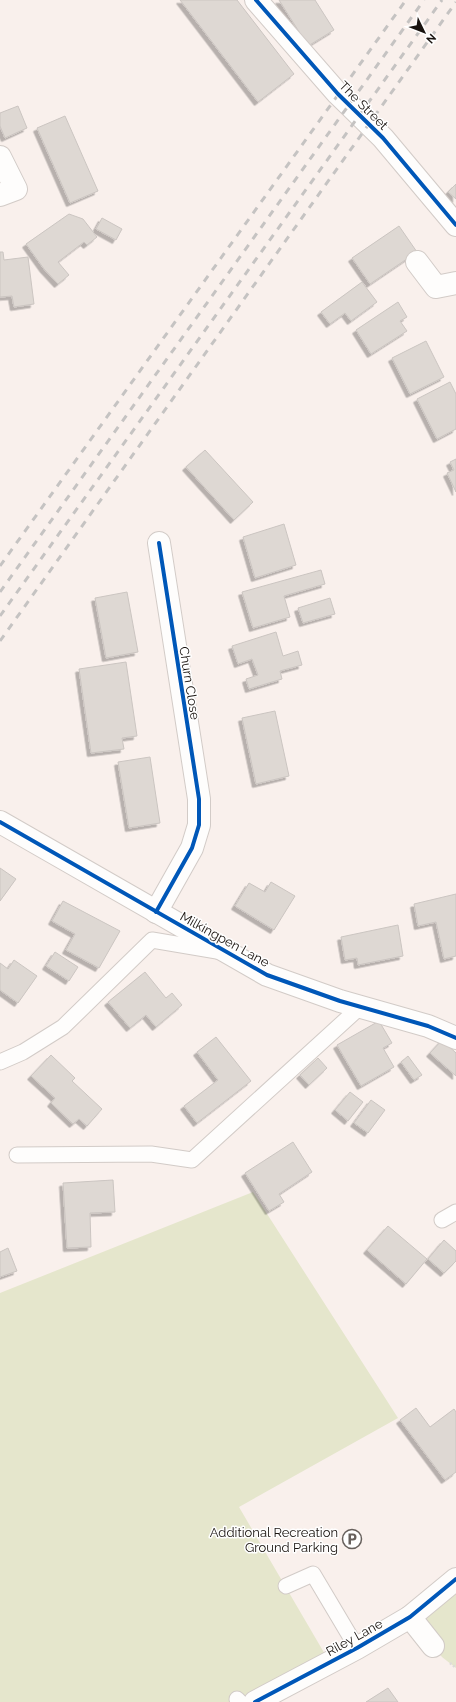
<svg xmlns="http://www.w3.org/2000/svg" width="456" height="1702" font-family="Raleway,sans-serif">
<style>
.green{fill:#e5e6cc}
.building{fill:#ded8d3;stroke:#cbc5c1;filter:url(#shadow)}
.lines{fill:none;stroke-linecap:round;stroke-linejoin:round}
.lane-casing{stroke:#d2cbc7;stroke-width:17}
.street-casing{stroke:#d2cbc7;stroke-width:24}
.path{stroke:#dedbd9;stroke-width:2.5;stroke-dasharray:2 2;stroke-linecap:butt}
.lane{stroke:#fefdfc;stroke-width:15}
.street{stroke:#fefdfc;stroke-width:22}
.rail{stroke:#c5c3c2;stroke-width:3;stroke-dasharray:7 7;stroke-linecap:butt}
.cycleway-casing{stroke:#fff;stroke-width:6}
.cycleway{stroke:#0057b8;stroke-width:4}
.labels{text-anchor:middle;stroke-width:3;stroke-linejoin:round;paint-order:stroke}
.street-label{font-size:13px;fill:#19130f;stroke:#fff}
.poi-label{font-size:13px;fill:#19130f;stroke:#fff;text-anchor:end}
</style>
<defs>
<filter id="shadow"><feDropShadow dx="-3.5" dy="3.5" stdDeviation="0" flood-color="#0004"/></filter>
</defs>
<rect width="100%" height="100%" fill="#f9f0ec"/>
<g class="green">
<path d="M253 1192 398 1418 239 1507 326 1656 231 1702H0V1293Z"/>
<path d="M456 1584V1668L442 1657 412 1621Z"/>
</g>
<g class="building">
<path d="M180 0H237L294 74 258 102Z"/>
<path d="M279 0H315L334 30 308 46Z"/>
<path d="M18 106 27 128 5 138 0 126V113Z"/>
<path d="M65 116 98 191 70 203 37 128Z"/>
<path d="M456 184V199L448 192Z"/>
<path d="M69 214 83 219 97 237 87 245 84 242 58 262 69 275 58 284 44 269 26 244Z"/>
<path d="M102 218 122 229 116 240 96 229Z"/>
<path d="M399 226 417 252 370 284 352 258Z"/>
<path d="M0 252H3L4 260 28 257 34 304 14 307 12 296 0 297Z"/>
<path d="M362 282 377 302 351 321 345 313 330 324 321 312Z"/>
<path d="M398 302 407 317 400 321 407 331 371 354 356 330Z"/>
<path d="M426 341 444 377 410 394 392 358Z"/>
<path d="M450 382 456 394V429L437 439 417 399Z"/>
<path d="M205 450 253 502 234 520 186 467Z"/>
<path d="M456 459V492L447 473 454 470 450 462Z"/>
<path d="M284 524 296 565 255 578 243 537Z"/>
<path d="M321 570 325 584 284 596 290 617 253 628 242 592Z"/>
<path d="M127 592 138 652 106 658 95 598Z"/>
<path d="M330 598 335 614 303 623 298 608Z"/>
<path d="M276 632 283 656 298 651 302 665 280 671 282 679 249 689 246 679 258 675 252 659 238 664 232 646Z"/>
<path d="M126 662 137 736 122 738 124 749 91 753 79 669Z"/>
<path d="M275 711 289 776 256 784 242 718Z"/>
<path d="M150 757 160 823 129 828 118 762Z"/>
<path d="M0 868 16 879 0 901Z"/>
<path d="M271 882 295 896 274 930 235 906 249 883 265 892Z"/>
<path d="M456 894V956L444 959 436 922 418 926 414 904Z"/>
<path d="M63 901 120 931 99 968 66 950 75 934 52 921Z"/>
<path d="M398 925 403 956 358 965 357 958 345 960 341 937Z"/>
<path d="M55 952 78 967 69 981 46 966Z"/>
<path d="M14 960 37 976 18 1003 0 990V963L8 969Z"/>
<path d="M145 972 166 998 172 993 182 1005 156 1027 146 1015 130 1028 108 1002Z"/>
<path d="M379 1021 392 1043 383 1048 394 1067 361 1086 337 1045Z"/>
<path d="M216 1037 251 1081 197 1123 184 1106 218 1080 197 1052Z"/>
<path d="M442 1040 456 1053V1076L430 1053Z"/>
<path d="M51 1055 75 1078 72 1081 102 1109 87 1126 79 1119 73 1124 51 1103 55 1098 31 1076Z"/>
<path d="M408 1056 422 1075 414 1080 401 1062Z"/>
<path d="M318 1058 327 1068 309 1085 300 1075Z"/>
<path d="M350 1092 363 1102 348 1121 335 1110Z"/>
<path d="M371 1100 385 1110 368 1133 354 1123Z"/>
<path d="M293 1142 312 1172 279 1194 284 1202 269 1211 245 1173Z"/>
<path d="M113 1180 115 1212 90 1213 91 1247 67 1248 63 1183Z"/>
<path d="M388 1226 427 1259 406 1284 367 1250Z"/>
<path d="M444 1240 456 1251V1261L444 1273 428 1259Z"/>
<path d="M8 1248 17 1271 0 1277V1252Z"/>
<path d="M416 1408 430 1427 454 1409 456 1412V1472L445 1480 400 1420Z"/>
<path d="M388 1688 398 1702H366Z"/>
</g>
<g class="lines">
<g class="lane-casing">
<g id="lane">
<path d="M0 1062 23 1052 63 1027 152 940 217 951"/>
<path d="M17 1155 151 1154 192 1160 360 1007"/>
<path d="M442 1220 456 1212"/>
<path d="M286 1586 313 1574 357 1648"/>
<path d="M237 1699 240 1702"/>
</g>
</g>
<g class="street-casing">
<g id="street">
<path d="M256 0 338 94 383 138 456 225"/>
<path d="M0 157 16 189 0 195"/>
<path d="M417 262 436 287 456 283"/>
<path d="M0 822 267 975 340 1001 428 1026 456 1038"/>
<path d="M156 912 192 848 199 825V799L159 543"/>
<path d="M410 1617 433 1646"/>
<path d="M255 1702 357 1648 410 1617 456 1579"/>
</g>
</g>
<path class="path" d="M450 1663 456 1668"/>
<use href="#lane" class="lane"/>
<use href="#street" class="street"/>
<g class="rail">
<path d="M0 566 406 0"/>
<path d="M0 592 424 0"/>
<path d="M0 616 442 0"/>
<path d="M0 641 456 2"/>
</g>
<g class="cycleway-casing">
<g id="cycleway">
<path d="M256 0 338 94 383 138 456 225"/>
<path d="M0 822 267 975 340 1001 428 1026 456 1038"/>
<path d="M156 912 192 848 199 825V799L159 543"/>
<path d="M255 1702 357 1648 410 1617 456 1579"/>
</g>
</g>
<use href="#cycleway" class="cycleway"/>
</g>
<defs>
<g id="parking-ring" transform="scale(1)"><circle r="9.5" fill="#fff" stroke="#67605c" stroke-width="1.5"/><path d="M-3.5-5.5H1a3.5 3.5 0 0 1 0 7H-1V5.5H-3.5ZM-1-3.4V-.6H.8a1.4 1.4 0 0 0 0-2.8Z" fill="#67605c"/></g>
</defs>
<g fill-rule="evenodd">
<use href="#parking-ring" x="352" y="1539"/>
</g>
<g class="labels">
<g class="street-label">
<text transform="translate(364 105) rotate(45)" y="5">The Street</text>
<text transform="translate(190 683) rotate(81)" y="5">Churn Close</text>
<text transform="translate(225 939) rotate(29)" y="5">Milkingpen Lane</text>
<text transform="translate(354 1637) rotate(-29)" y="5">Riley Lane</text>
</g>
<g class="poi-label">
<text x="338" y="1537">Additional Recreation<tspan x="338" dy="15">Ground Parking</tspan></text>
</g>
</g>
<g transform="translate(424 32) rotate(133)" stroke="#ffffff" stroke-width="3" paint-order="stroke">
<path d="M0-3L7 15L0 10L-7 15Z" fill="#19130f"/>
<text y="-6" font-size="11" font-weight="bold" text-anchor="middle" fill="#19130f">N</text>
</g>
</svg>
